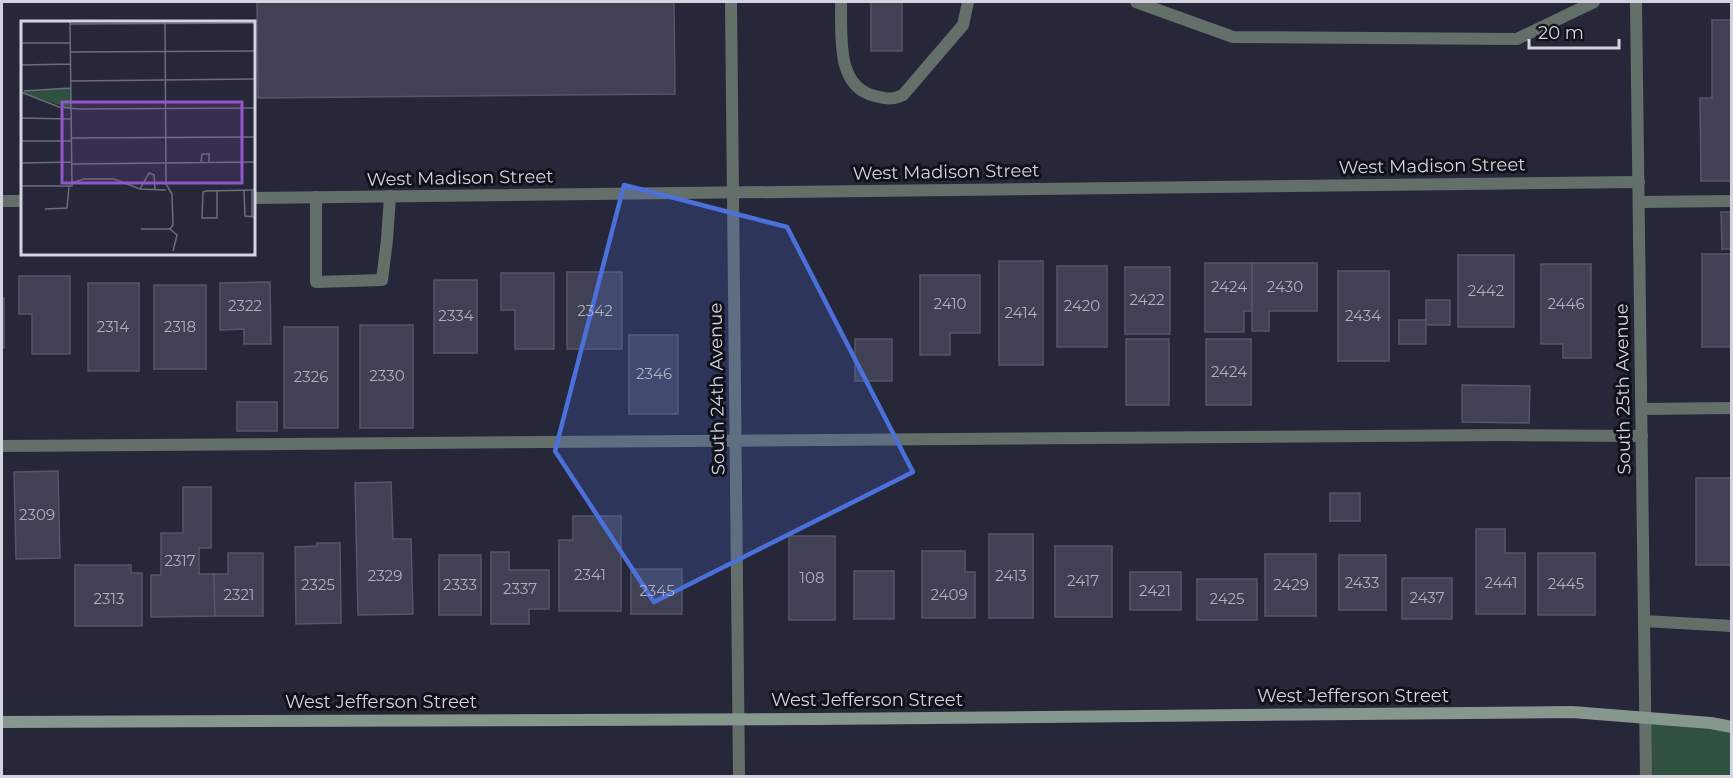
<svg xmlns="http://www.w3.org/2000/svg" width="1733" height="778" font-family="Montserrat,sans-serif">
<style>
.green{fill:#305140}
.building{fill:#414156;stroke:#55566b;stroke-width:1.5}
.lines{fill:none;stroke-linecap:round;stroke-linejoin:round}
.lane{stroke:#656f69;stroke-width:12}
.street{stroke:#656f69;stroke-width:12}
.secondary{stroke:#86978d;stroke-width:12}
.marked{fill:#4b70da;fill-opacity:0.2;stroke:#4b70da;stroke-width:4.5;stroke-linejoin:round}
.labels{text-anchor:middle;stroke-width:6;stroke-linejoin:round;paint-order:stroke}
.number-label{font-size:15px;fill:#afafbe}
.street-label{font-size:18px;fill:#d4d4e1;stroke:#111119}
.inset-road{fill:none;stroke:#6c6c7d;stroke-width:1.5}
.view{fill:#9156c8;fill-opacity:0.15;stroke:#9156c8;stroke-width:3}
.inset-edge{fill:none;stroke:#d4d4e1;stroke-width:3}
</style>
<rect width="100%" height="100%" fill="#27273a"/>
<path class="green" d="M1645 718 1731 727V776H1646Z"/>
<g class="building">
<path d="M257 2H674L675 94 258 98Z"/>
<rect x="871" y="2" width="31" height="49"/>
<path d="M1712 20H1732V181H1701L1700 98H1712Z"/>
<path d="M1721 212H1732V249H1722Z"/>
<rect x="1702" y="254" width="30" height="93"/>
<rect x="1458" y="255" width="56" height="72"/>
<rect x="999" y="261" width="44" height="104"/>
<path d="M1205 263H1252V311H1244V332H1205Z"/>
<path d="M1252 263H1317V311H1269V331H1252Z"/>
<path d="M1541 264H1591V358H1563V344H1541Z"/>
<rect x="1057" y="266" width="50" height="81"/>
<rect x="1125" y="267" width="45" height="67"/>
<rect x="1338" y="271" width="51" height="90"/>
<rect x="567" y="272" width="55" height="77"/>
<path d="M501 273H554V349H515V310H501Z"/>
<path d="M920 275H980V333H950V355H920Z"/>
<path d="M19 276H70V354H32V314H19Z"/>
<rect x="434" y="280" width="43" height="73"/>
<path d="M270 282 271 344H244V329L220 330V283Z"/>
<rect x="88" y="283" width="51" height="88"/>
<rect x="154" y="285" width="52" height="84"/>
<rect x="2" y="298" width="2" height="50"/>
<rect x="1426" y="300" width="24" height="25"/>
<rect x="1399" y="320" width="27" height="24"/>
<rect x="360" y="325" width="53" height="103"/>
<rect x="284" y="327" width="54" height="101"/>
<rect x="629" y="335" width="49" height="79"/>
<rect x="855" y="339" width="37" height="42"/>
<rect x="1126" y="339" width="43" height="66"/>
<rect x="1206" y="339" width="45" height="66"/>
<path d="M1462 385 1530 386 1529 423 1462 422Z"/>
<rect x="237" y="402" width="40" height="29"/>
<path d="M58 471 60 558 16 559 14 472Z"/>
<rect x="1696" y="478" width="36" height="87"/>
<path d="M391 482 393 539H411L413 614 358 615 355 483Z"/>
<path d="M183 487H211V548H199V574H214L215 616 151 617V575H161V533H183Z"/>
<rect x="1330" y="493" width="30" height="28"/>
<path d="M573 516H621V611H559V540H573Z"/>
<path d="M1476 529H1505V553H1525V614H1476Z"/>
<rect x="989" y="534" width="44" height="84"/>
<rect x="789" y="536" width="46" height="84"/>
<path d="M317 543H340L341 623 296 624 295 547 317 546Z"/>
<rect x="1055" y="546" width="57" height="71"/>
<path d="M922 551H965V572H975V618H922Z"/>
<path d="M491 552H509V570H549V609H529V624H491Z"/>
<path d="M228 553H263V616H215L214 574H228Z"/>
<rect x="1538" y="553" width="57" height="62"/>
<rect x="1265" y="554" width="51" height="62"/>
<rect x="439" y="555" width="42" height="60"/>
<rect x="1339" y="555" width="47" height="55"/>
<path d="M75 565H131V573H142V626H75Z"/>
<rect x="631" y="569" width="51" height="45"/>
<rect x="854" y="571" width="40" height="48"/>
<rect x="1130" y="572" width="51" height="38"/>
<rect x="1402" y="578" width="50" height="41"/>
<rect x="1197" y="579" width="60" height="41"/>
</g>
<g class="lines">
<g class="lane">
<path d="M841 2C842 34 835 87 875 96 887 99 892 100 903 95L963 25 968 2"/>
<path d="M1136 2 1233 37 1517 39 1594 2"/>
<path d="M316 197V282L382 280 387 240 390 196"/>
<path d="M1639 202 1732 201"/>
<path d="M2 446 1505 435 1642 436"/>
<path d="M1644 621 1732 626"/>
</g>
<g class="street">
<path d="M731 2 739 776"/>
<path d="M1636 2 1646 776"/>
<path d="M254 198 1639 182"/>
<path d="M2 201H22"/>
<path d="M1642 409 1732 408"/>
</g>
<path class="secondary" d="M2 722 817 719 1572 712 1711 723 1732 727"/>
</g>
<path class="marked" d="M624 185 787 227 913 472 654 602 555 451Z"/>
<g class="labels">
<g class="number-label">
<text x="1229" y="292">2424</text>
<text x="1285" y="292">2430</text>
<text x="1486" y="296">2442</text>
<text x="1147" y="305">2422</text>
<text x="950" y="309">2410</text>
<text x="1566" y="309">2446</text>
<text x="245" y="311">2322</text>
<text x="1082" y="311">2420</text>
<text x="595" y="316">2342</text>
<text x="1021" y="318">2414</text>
<text x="456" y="321">2334</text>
<text x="1363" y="321">2434</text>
<text x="113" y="332">2314</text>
<text x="180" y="332">2318</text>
<text x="1229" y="377">2424</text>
<text x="654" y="379">2346</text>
<text x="387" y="381">2330</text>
<text x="311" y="382">2326</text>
<text x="37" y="520">2309</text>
<text x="180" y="566">2317</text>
<text x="590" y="580">2341</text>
<text x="385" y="581">2329</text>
<text x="1011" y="581">2413</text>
<text x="812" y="583">108</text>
<text x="1083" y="586">2417</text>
<text x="1362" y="588">2433</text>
<text x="1501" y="588">2441</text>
<text x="1566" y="589">2445</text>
<text x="318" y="590">2325</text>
<text x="460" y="590">2333</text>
<text x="1291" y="590">2429</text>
<text x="520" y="594">2337</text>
<text x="657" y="596">2345</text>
<text x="1155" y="596">2421</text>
<text x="239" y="600">2321</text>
<text x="949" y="600">2409</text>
<text x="1427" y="603">2437</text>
<text x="109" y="604">2313</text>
<text x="1227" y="604">2425</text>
</g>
<g class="street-label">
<text transform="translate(1432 166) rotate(-1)" y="6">West Madison Street</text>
<text transform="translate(946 172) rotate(-1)" y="6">West Madison Street</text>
<text transform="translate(460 178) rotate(-1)" y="6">West Madison Street</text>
<text transform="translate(717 389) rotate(-91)" y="6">South 24th Avenue</text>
<text transform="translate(1623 389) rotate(-91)" y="6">South 25th Avenue</text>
<text x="1353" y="702">West Jefferson Street</text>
<text x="867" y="706">West Jefferson Street</text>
<text x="381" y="708">West Jefferson Street</text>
</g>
</g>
<g transform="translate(21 21)">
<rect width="234" height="234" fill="#27273a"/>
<path d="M50 67V88L0 71Z" fill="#305140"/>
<path class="inset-road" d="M49 3 234 2M0 22H49M49 31 234 30M0 44 49 43M50 60 234 58M3 70 50 67M0 71 38 86 58 88 234 87M0 97 50 98M50 117 234 116M0 120H50M0 142 51 141M180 142 181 133H188V141M51 143 234 141M51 162 63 158H93L119 168 145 169M0 165H51L49 0M119 168 128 152 133 154 134 168M231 169V196M196 170V197H181L182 171 185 170 234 169M223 170 224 195 234 196M24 188 46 187 48 165M120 208H149L152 204 151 173 145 163 144 0M149 208 156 214 152 230"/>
<path class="view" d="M41 81H221V162H41Z"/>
<rect width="234" height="234" class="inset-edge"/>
</g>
<rect width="1733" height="778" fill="none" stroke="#d4d4e1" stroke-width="6"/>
<path d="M1529 39v9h90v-9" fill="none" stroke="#d4d4e1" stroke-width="3"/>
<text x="1538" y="39" font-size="18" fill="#d4d4e1" stroke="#111119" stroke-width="4.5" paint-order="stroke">20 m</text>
</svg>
